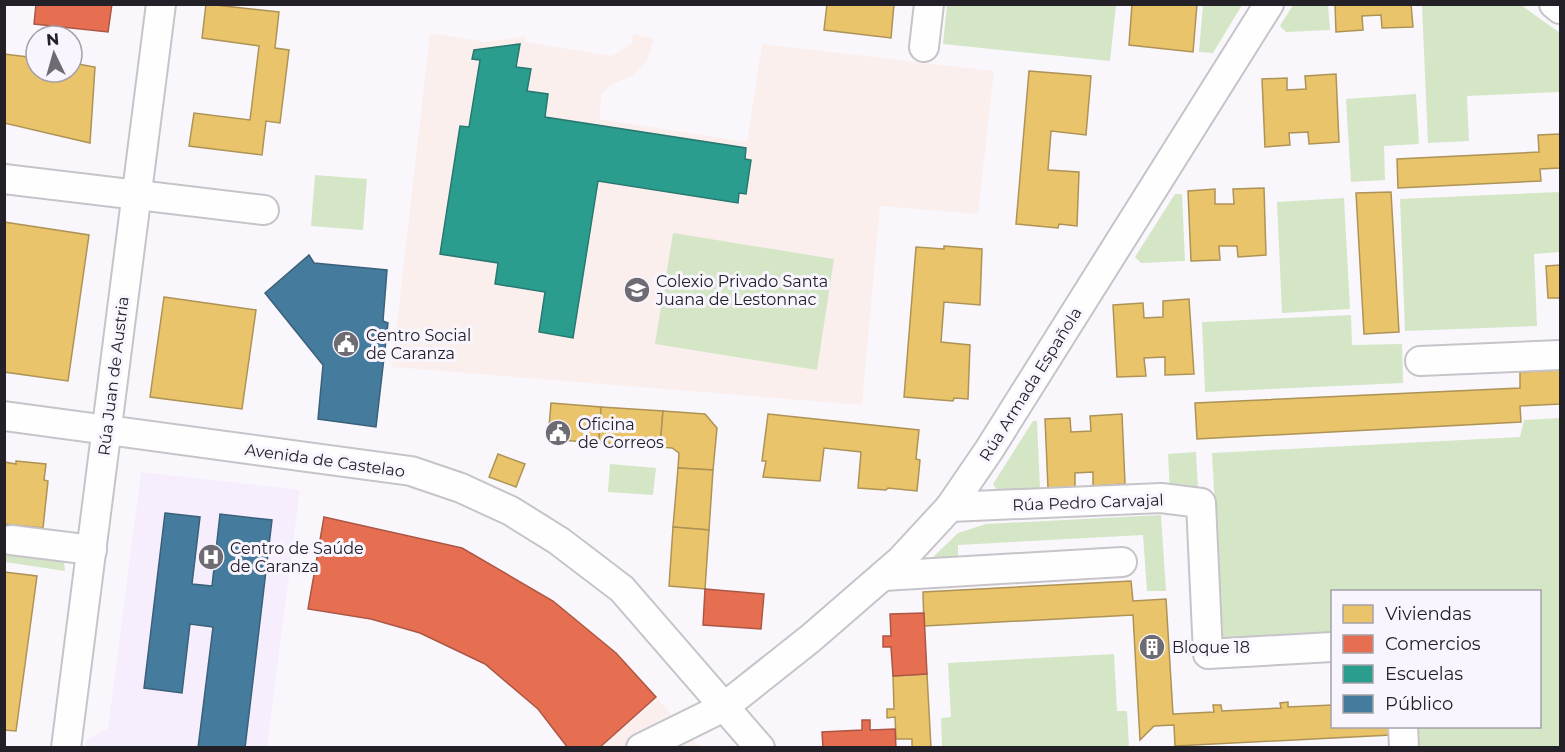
<svg xmlns="http://www.w3.org/2000/svg" width="1565" height="752" font-family="Montserrat,sans-serif">
<style>
.built{fill:#f6eefd}
.education{fill:#fbefee}
.green{fill:#d4e6c6}
.homes{fill:#e9c46a;stroke:#ae9356;stroke-width:1.5}
.shops{fill:#e76f51;stroke:#ac5745;stroke-width:1.5}
.schools{fill:#2a9d8f;stroke:#287870;stroke-width:1.5}
.public{fill:#457b9d;stroke:#3b607a;stroke-width:1.5}
.lines{fill:none;stroke-linecap:round;stroke-linejoin:round}
.minor-casing{stroke:#c6c4c9;stroke-width:32}
.minor{stroke:#fefeff;stroke-width:28}
.labels{text-anchor:middle;stroke-width:6;stroke-linejoin:round;paint-order:stroke}
.poi-label{font-size:16px;fill:#242028;stroke:#f9f5fe;text-anchor:start}
.street-label{font-size:16px;fill:#242028;stroke:#f9f5fe}
</style>
<rect width="100%" height="100%" fill="#f9f7fc"/>
<path class="built" d="M141 472 300 490 267 747 85 748 87 740 108 728Z"/>
<g class="education">
<path d="M430 33 485 42 525 36V42L612 56 632 43 633 34 654 39 647 61 633 76 612 84 601 94 600 119 747 142 762 44 994 71 978 214 880 206 862 405 392 367Z"/>
<path d="M656 697 700 747 599 748Z"/>
</g>
<g class="green">
<path d="M947 5H1116L1110 61 943 44Z"/>
<path d="M1203 5H1242L1213 53 1199 52Z"/>
<path d="M1293 5H1328L1330 30 1286 32 1280 26Z"/>
<path d="M1422 5H1521L1560 33V92L1467 96 1469 141 1428 143Z"/>
<path d="M1416 94 1419 144 1384 146 1385 180 1351 182 1346 99Z"/>
<path d="M315 175 367 179 363 230 311 226Z"/>
<path d="M1560 192V252L1534 254 1537 326 1405 331 1400 199Z"/>
<path d="M1175 194H1182L1185 261 1141 263 1135 257Z"/>
<path d="M1344 198 1350 309 1282 313 1277 202Z"/>
<path d="M673 233 834 259 817 370 655 344Z"/>
<path d="M1351 315 1352 345 1402 344 1403 383 1205 392 1202 322Z"/>
<path d="M1560 418V747H1417L1416 727 1540 726V592H1332V633L1222 639 1212 453 1520 437 1524 420Z"/>
<path d="M1033 421H1037L1040 488 998 491 993 484Z"/>
<path d="M1196 452 1198 490 1170 492 1168 454Z"/>
<path d="M610 464 656 468 653 495 608 492Z"/>
<path d="M1161 515 1166 591H1147L1143 535 958 545V556L955 560H930L958 533 986 524Z"/>
<path d="M5 554 64 562 65 571 5 562Z"/>
<path d="M1114 654 1117 711H1127L1129 747H942L941 718 951 717 948 663Z"/>
</g>
<g class="homes">
<path d="M206 4 279 12 275 48 289 50 280 123 266 121 262 155 189 146 194 113 250 120 259 46 202 38Z"/>
<path d="M827 4H894L891 38 824 30Z"/>
<path d="M1132 4H1197L1193 52 1129 45Z"/>
<path d="M1335 4H1411L1413 27 1382 28 1381 15 1362 16 1363 30 1336 32Z"/>
<path d="M4 54 36 58V72H72V63L95 67 90 143 4 123Z"/>
<path d="M1029 71 1091 76 1086 135 1051 131 1048 170 1079 172 1077 226 1059 224 1058 228 1016 224Z"/>
<path d="M1336 74 1339 142 1309 144 1308 132 1289 133 1290 145 1265 147 1262 79 1287 78V90L1306 89 1305 76Z"/>
<path d="M1560 134V168L1540 169 1541 181 1398 188 1397 159 1539 152 1538 135Z"/>
<path d="M1264 188 1266 255 1238 257 1237 246H1219L1220 260 1191 261 1188 191 1215 189V204H1234L1233 189Z"/>
<path d="M1391 192 1399 332 1364 334 1356 193Z"/>
<path d="M4 222 89 235 68 381 4 372Z"/>
<path d="M944 246 982 249 980 305 944 302 941 342 970 345 968 399 954 398 953 401 904 397 916 247 944 249Z"/>
<path d="M1560 265V298H1548L1546 266Z"/>
<path d="M164 297 256 310 242 409 150 397Z"/>
<path d="M1189 299 1194 374 1165 375V357L1144 358 1146 376 1117 377 1113 305 1143 303 1144 318 1163 317V301Z"/>
<path d="M1560 370V404L1520 406 1521 422 1197 439 1195 403 1520 388V372Z"/>
<path d="M551 403 601 407 599 443 548 439Z"/>
<path d="M601 407 663 411 660 447 599 443Z"/>
<path d="M663 411 705 414 717 428 713 470 678 468 679 453 672 448 660 447Z"/>
<path d="M768 414 919 430 916 459 920 460 917 491 888 488 886 490 858 488 861 452 824 448 820 481 763 477 766 461H762Z"/>
<path d="M1122 414 1125 484 1093 486V472L1075 473V487L1048 488 1045 419 1070 418 1071 432 1091 431 1090 416Z"/>
<path d="M498 454 525 464 516 487 489 477Z"/>
<path d="M16 461 46 464 44 480 48 481 43 528 4 524V462L16 464Z"/>
<path d="M678 468 713 470 709 530 673 527Z"/>
<path d="M673 527 709 530 705 589 669 586Z"/>
<path d="M4 572 37 576 16 731 4 730Z"/>
<path d="M1131 581 1133 601 1166 599 1173 714 1214 712 1213 705H1221L1222 711 1281 708 1280 703 1288 702V707L1332 705V726H1390L1391 735 1175 746 1174 725 1154 726 1140 740 1133 615 924 626 923 592Z"/>
<path d="M927 674 931 748H912V739H896L895 717 887 718V709H894L893 676Z"/>
</g>
<g class="shops">
<path d="M36 4H112L108 32 34 24Z"/>
<path d="M324 517 462 548 553 601 616 653 656 697 599 748H568L538 709 485 664 420 633 371 619 308 609Z"/>
<path d="M705 589 764 594 761 629 703 625Z"/>
<path d="M924 613 927 674 893 676 891 647H883V636H891L890 614Z"/>
<path d="M862 720H870V730L895 729 896 748H823L822 732 862 730Z"/>
</g>
<path class="schools" d="M520 44 516 67 531 69 527 91 548 94 545 117 746 148 745 159 751 160 746 194 739 193 738 203 598 181 573 338 539 332 545 292 495 284 498 263 440 254 460 126 469 127 480 60 472 59 474 50Z"/>
<g class="public">
<path d="M309 255 314 263 387 270 383 321 388 323 376 427 318 419 323 365 265 293Z"/>
<path d="M165 513 200 517 192 584 212 586 220 514 272 520 245 748H198L213 627 190 624 182 693 144 688Z"/>
</g>
<g class="lines">
<g class="minor-casing">
<g id="minor">
<path d="M1554 4 1560 9"/>
<path d="M924 47 929 4"/>
<path d="M4 179 264 210"/>
<path d="M1420 361 1560 355"/>
<path d="M4 416 411 471 461 488 511 511 559 541 622 589 760 748"/>
<path d="M950 507 1161 498 1201 503 1208 654 1332 647"/>
<path d="M11 540 92 550"/>
<path d="M883 576 1122 562"/>
<path d="M1403 726 1404 748"/>
<path d="M66 748 161 4"/>
<path d="M641 748 724 707 811 638 901 560 950 507 989 450 1269 4"/>
</g>
</g>
<use href="#minor" class="minor"/>
</g>
<defs>
<g id="school-disc" transform="scale(1.35)"><circle r="9.5" fill="#6f6b72" stroke="#f9f5fe"/><path d="M0-5L7-2L0 1L-7-2ZM-4 1L0 2.5L4 1V4Q0 6-4 4Z" fill="#fff"/></g>
<g id="civic-disc" transform="scale(1.35)"><circle r="9.5" fill="#6f6b72" stroke="#f9f5fe"/><path d="M-.6-6.5H3V-4.5H.6V-3L4-1V1h2V6H-6V1h2V-1L-.6-3ZM-1.2 2.5V6h2.4V2.5Z" fill="#fff"/></g>
<g id="hospital-disc" transform="scale(1.35)"><circle r="9.5" fill="#6f6b72" stroke="#f9f5fe"/><path d="M-5-5h3v3.5h4V-5h3V5h-3V1.5h-4V5h-3Z" fill="#fff"/></g>
<g id="building-disc" transform="scale(1.35)"><circle r="9.5" fill="#6f6b72" stroke="#f9f5fe"/><path d="M-4-6H4V6H1V3H-1V6H-4ZM-2.5-4.3h1.7v1.8h-1.7ZM.8-4.3h1.7v1.8H.8ZM-2.5-1h1.7V.8h-1.7ZM.8-1h1.7V.8H.8Z" fill="#fff"/></g>
</defs>
<g fill-rule="evenodd">
<use href="#school-disc" x="637" y="290"/>
<use href="#civic-disc" x="346" y="344"/>
<use href="#civic-disc" x="558" y="433"/>
<use href="#hospital-disc" x="211" y="557"/>
<use href="#building-disc" x="1152" y="647"/>
</g>
<g class="labels">
<g class="poi-label">
<text x="656" y="287">Colexio Privado Santa<tspan x="656" dy="18">Juana de Lestonnac</tspan></text>
<text x="366" y="341">Centro Social<tspan x="366" dy="18">de Caranza</tspan></text>
<text x="578" y="430">Oficina<tspan x="578" dy="18">de Correos</tspan></text>
<text x="230" y="554">Centro de Saúde<tspan x="230" dy="18">de Caranza</tspan></text>
<text x="1172" y="653">Bloque 18</text>
</g>
<g class="street-label">
<text transform="translate(113 376) rotate(-83)" y="6">Rúa Juan de Austria</text>
<text transform="translate(1030 384) rotate(-58)" y="6">Rúa Armada Española</text>
<text transform="translate(325 460) rotate(8)" y="6">Avenida de Castelao</text>
<text transform="translate(1088 502) rotate(-2)" y="6">Rúa Pedro Carvajal</text>
</g>
</g>
<rect width="1565" height="752" fill="none" stroke="#242028" stroke-width="12"/>
<rect x="1331" y="590" width="210" height="138" fill="#f9f5fe" stroke="#a4a0a8" stroke-width="1.5"/>
<rect x="1343" y="605" width="30" height="18" fill="#e9c46a" stroke="#a4a0a8" stroke-width="1.5"/>
<text x="1385" y="620" font-size="18" fill="#242028">Viviendas</text>
<rect x="1343" y="635" width="30" height="18" fill="#e76f51" stroke="#a4a0a8" stroke-width="1.5"/>
<text x="1385" y="650" font-size="18" fill="#242028">Comercios</text>
<rect x="1343" y="665" width="30" height="18" fill="#2a9d8f" stroke="#a4a0a8" stroke-width="1.5"/>
<text x="1385" y="680" font-size="18" fill="#242028">Escuelas</text>
<rect x="1343" y="695" width="30" height="18" fill="#457b9d" stroke="#a4a0a8" stroke-width="1.5"/>
<text x="1385" y="710" font-size="18" fill="#242028">Público</text>
<g transform="translate(54 54) rotate(355)"><circle r="28" fill="#f9f5fe" stroke="#a4a0a8" stroke-width="1.5"/>
<path d="M0-4.5L10 22L0 15L-10 22Z" fill="#6f6b72"/>
<text y="-9" font-size="16" font-weight="bold" text-anchor="middle" fill="#242028">N</text>
</g>
</svg>
